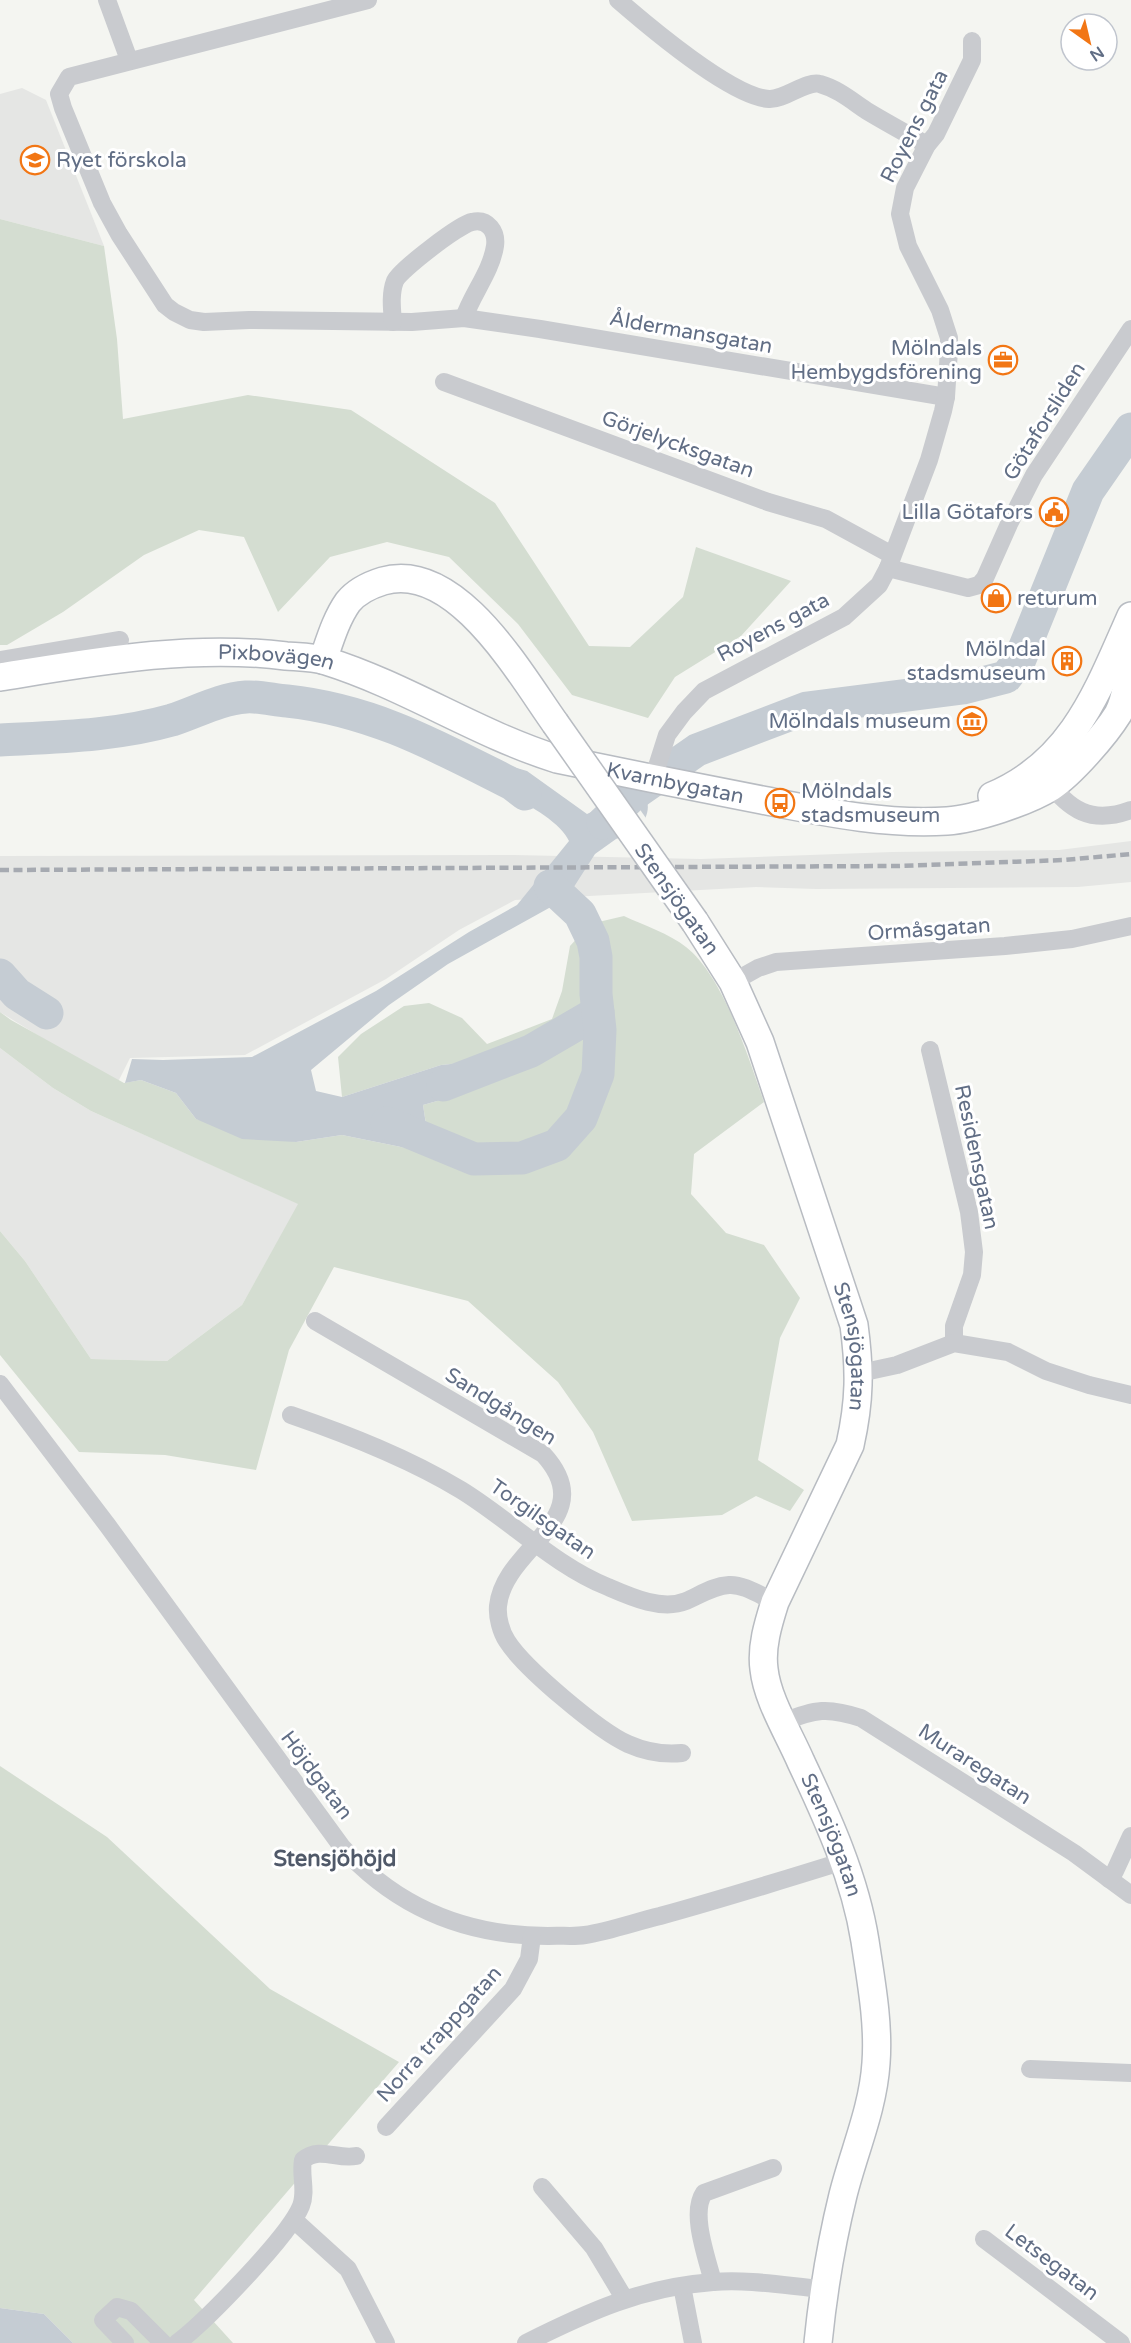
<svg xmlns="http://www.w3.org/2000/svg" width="1131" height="2343" font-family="'Varela Round',sans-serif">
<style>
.built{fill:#e5e6e4}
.green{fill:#d4ddd1}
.water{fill:#c5ccd3}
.pier{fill:#f4f5f1}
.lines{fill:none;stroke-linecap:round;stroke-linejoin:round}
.river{stroke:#c5ccd3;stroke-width:33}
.secondary-casing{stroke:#b8bcc2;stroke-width:30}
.street{stroke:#c9cbcf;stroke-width:18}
.secondary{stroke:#fff;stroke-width:27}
.rail{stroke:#a6aab1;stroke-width:4.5;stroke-dasharray:9 4.5;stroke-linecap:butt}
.secondary-bridge-casing{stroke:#b8bcc2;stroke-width:30;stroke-linecap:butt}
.secondary-bridge{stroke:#fff;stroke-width:27}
.labels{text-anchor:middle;stroke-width:6;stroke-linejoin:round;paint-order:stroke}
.street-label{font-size:21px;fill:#616e85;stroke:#fff}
.poi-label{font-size:21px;fill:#616e85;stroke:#fff;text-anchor:end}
.neighbourhood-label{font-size:22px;font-weight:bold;fill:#505969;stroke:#fff}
</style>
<rect width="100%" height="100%" fill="#f4f5f1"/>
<g class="built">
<path d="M22 88 46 100 104 246 0 219V94Z"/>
<path d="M1131 841V882L1078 887 816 889 756 887 515 900 459 930 386 979 245 1055 130 1058 117 1084 0 1012V856L514 855 701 859 892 852 1059 850Z"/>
<path d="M0 1048 53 1088 91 1111 299 1204 242 1305 167 1361 91 1359 25 1261 0 1231Z"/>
</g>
<g class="green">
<path d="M0 219 104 246 117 339 123 419 248 395 351 410 495 503 589 646 630 647 683 597 696 547 791 581 741 636 675 677 648 718 572 695 518 624 449 557 387 542 330 557 278 612 244 537 199 530 144 555 63 612 7 645H0Z"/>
<path d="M624 916C643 925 670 934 686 947 724 977 748 1057 764 1102L694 1154 691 1194 726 1233 764 1245 800 1298 780 1338 758 1460 804 1490 790 1511 756 1496 722 1515 632 1521 593 1432 558 1382 468 1301 334 1267 289 1350 256 1470 165 1455 79 1452 0 1355V1231L25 1261 91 1359 167 1361 242 1305 298 1204 91 1111 53 1088 0 1048V1012L11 1020 124 1083 141 1080 176 1093 196 1119 296 1142 342 1135 411 1149 429 1143 423 1105 462 1094 485 1078 482 1061 441 1065 342 1097 338 1057 361 1034 404 1006 429 1003 462 1018 487 1044 552 1019 562 991 570 946 590 924Z"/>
<path d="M0 1766 107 1837 270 1989 399 2062 194 2300 233 2343H73L44 2314 0 2308Z"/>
</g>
<g class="water">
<path d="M485 759 527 771 587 814 633 792 644 794C652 808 646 817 640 830L616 839 595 854 570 893 549 908 448 964 389 1005 311 1070 316 1091 342 1097 441 1065 482 1061 485 1078 462 1094 423 1105 429 1144 411 1149 342 1135 296 1142 242 1139 196 1119 176 1093 141 1080 125 1083 132 1059 163 1060 252 1057 376 991 469 932 517 905 569 841C559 818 511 796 489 784Z"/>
<path d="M0 2308 44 2314 73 2343H0Z"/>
</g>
<path class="pier" d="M627 791 648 821 641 833 599 805Z"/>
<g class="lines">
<g class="river">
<path d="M0 740C57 737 116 736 172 720 197 712 219 699 246 697 259 696 274 700 287 701 372 710 437 746 512 784L525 794"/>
<path d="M603 823 634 794 697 750 807 708 963 688 1006 677 1020 659 1088 491 1131 429"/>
<path d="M0 975 17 994 47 1013"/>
<path d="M443 1085 531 1051 598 1012"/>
<path d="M387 1123 474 1159 522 1158 557 1145 581 1118 598 1074 600 1030 596 994V957L593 941 580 914 550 886"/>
</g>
<g class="secondary-casing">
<g id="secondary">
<path d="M323 660C330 640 336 619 348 602 357 591 370 585 383 581 456 560 520 674 555 723"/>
<path id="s1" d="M0 677C93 662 191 644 286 656 299 657 314 657 326 661 406 686 477 734 557 759 625 773 694 787 762 800 824 812 884 825 947 821 975 819 1027 802 1051 787 1071 774 1105 735 1118 714 1127 697 1129 670 1131 652"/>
<path d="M992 796C1073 762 1098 690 1131 616"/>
<path id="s2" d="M695 922 733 982 760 1042 854 1325C860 1370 860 1400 850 1445L775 1602C768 1624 761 1647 764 1669 767 1699 789 1734 801 1762 828 1819 855 1878 865 1941 871 1981 879 2023 876 2063 873 2109 854 2151 843 2195 831 2244 823 2293 818 2343"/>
</g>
</g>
<g class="street">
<path d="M107 0 129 60"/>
<path d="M368 0 69 77 59 94 63 108 102 203 119 234 165 305 174 312 190 320 204 322 249 320 412 322 464 318 540 329 946 397"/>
<path d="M618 0C648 26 732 97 769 99 784 100 807 80 820 84 838 89 852 101 867 111 887 123 907 134 927 145"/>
<path d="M393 322C392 309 390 294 395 281 400 270 460 224 472 222 488 218 497 232 495 246 491 272 472 294 464 318"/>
<path d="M444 382 768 502 826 519 892 555"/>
<path d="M888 568 968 588 979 585 985 578 1009 524 1034 475 1131 329"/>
<path d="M0 660 120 640"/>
<path d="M1045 778C1069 810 1091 825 1131 810"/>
<path d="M653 779 667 735 684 712 704 691 844 617 879 585 888 568 929 460 943 411 946 397 949 350V338L940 310 908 246 900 214 905 188 927 145 936 134 972 60V41"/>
<path d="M733 982 758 968 776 962 1005 946 1072 939 1131 926"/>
<path d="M930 1050 969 1212 974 1252 972 1275 954 1326V1343"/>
<path d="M315 1321 543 1454C603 1519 504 1546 498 1606 497 1617 501 1632 507 1641 524 1668 599 1731 628 1744 646 1752 662 1755 682 1753"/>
<path d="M860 1373 897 1365 954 1343 1008 1352 1046 1371 1089 1385 1131 1395"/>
<path d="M0 1384 108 1526 342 1847C397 1908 466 1936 548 1936 560 1935 573 1937 585 1935 610 1931 635 1922 660 1916 722 1899 783 1880 844 1861"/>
<path d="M291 1415C349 1435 408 1458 461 1490 510 1520 555 1566 608 1587 631 1597 662 1611 686 1601 700 1595 713 1586 729 1585 744 1584 761 1596 775 1602"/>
<path d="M783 1722C815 1709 828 1707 861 1718L1074 1853 1131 1895"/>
<path d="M1109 1879 1115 1871 1131 1836"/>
<path d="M1030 2069 1131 2073"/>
<path d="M386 2127 513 1989 529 1959 532 1936"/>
<path d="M542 2187 594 2248 624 2298"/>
<path d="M294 2220 348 2269 386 2343"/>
<path d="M984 2239 1121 2343"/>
<path d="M713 2282C707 2258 690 2213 704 2193L773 2168"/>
<path d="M682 2286 693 2343"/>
<path d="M125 2343 103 2320 117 2307 131 2311 163 2343"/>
<path d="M177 2343C205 2322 289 2236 301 2206 307 2191 300 2175 303 2160 320 2146 337 2160 356 2156"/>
<path d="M526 2343C588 2312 642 2287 713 2282 749 2279 787 2286 823 2289"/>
</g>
<use href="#secondary" class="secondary"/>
<path class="rail" d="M0 870 898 866 1064 860 1131 854"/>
<g class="secondary-bridge-casing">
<path id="secondary-bridge" d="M555 723 695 922"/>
</g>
<use href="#secondary-bridge" class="secondary-bridge"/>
</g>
<defs>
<g id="school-ring" transform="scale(1.5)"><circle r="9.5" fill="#fff" stroke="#f27614" stroke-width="1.5"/><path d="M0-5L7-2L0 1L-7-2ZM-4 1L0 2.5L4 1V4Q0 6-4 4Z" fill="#f27614"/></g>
<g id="office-ring" transform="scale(1.5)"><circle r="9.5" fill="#fff" stroke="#f27614" stroke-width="1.5"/><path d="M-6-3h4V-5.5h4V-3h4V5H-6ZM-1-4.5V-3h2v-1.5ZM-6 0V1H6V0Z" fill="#f27614"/></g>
<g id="civic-ring" transform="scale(1.5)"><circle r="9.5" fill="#fff" stroke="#f27614" stroke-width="1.5"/><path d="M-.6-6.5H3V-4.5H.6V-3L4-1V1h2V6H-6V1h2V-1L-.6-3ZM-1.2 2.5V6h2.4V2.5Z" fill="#f27614"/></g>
<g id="shop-ring" transform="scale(1.5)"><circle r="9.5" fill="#fff" stroke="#f27614" stroke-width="1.5"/><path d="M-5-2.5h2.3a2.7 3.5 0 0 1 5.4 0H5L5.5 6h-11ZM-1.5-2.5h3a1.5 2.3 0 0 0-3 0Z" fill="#f27614"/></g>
<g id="building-ring" transform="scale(1.5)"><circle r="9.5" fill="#fff" stroke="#f27614" stroke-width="1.5"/><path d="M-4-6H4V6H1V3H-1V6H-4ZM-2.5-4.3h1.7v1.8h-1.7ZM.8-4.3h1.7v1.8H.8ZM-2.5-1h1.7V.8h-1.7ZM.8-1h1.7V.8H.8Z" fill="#f27614"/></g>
<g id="museum-ring" transform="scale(1.5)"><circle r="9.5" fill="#fff" stroke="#f27614" stroke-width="1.5"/><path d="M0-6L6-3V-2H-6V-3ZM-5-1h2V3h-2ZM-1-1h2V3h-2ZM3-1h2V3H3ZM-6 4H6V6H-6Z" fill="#f27614"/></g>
<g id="bus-ring" transform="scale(1.5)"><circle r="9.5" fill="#fff" stroke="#f27614" stroke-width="1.5"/><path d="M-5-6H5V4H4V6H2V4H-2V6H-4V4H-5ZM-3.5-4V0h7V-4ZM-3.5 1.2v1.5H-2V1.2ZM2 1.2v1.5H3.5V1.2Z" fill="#f27614"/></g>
</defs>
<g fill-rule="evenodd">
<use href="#school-ring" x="35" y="160"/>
<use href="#office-ring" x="1003" y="360"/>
<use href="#civic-ring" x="1054" y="512"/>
<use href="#shop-ring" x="996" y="598"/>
<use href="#building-ring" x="1067" y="661"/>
<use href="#museum-ring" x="972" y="721"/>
<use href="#bus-ring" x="780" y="803"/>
</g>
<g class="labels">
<g class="street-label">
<text transform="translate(914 126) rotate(-63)" y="7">Royens gata</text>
<text transform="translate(691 332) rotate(10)" y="7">Åldermansgatan</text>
<text transform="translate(1044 421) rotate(-58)" y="7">Götaforsliden</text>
<text transform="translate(678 444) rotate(20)" y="7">Görjelycksgatan</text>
<text transform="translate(773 627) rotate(-28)" y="7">Royens gata</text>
<text dy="7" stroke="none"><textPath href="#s1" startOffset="278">Pixbovägen</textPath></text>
<text dy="7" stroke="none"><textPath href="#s1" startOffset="700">Kvarnbygatan</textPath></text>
<text transform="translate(677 899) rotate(55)" y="7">Stensjögatan</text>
<text transform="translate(929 929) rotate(-4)" y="7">Ormåsgatan</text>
<text transform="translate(977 1157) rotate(78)" y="7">Residensgatan</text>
<text dy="7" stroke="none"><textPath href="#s2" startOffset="456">Stensjögatan</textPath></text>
<text transform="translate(501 1406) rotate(32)" y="7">Sandgången</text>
<text transform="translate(543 1519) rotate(35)" y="7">Torgilsgatan</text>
<text transform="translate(975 1764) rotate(33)" y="7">Muraregatan</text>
<text transform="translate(317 1775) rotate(53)" y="7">Höjdgatan</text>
<text dy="7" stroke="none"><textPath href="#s2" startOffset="978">Stensjögatan</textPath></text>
<text transform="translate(439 2034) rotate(-48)" y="7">Norra trappgatan</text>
<text transform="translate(1052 2262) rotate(37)" y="7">Letsegatan</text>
</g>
<g class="poi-label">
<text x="56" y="167" text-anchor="start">Ryet förskola</text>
<text x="982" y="355">Mölndals<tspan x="982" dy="24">Hembygdsförening</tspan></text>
<text x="1033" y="519">Lilla Götafors</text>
<text x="1017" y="605" text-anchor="start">returum</text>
<text x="1046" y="656">Mölndal<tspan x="1046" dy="24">stadsmuseum</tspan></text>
<text x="951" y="728">Mölndals museum</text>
<text x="801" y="798" text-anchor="start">Mölndals<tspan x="801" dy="24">stadsmuseum</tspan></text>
</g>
<g class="neighbourhood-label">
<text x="335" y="1866">Stensjöhöjd</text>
</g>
</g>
<g transform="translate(1089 42) rotate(146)"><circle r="28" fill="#ffffff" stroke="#c0c5ce" stroke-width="1.5"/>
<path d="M0-4.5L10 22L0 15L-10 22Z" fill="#f27614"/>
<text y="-9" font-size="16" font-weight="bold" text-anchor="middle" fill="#616e85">N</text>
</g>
</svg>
